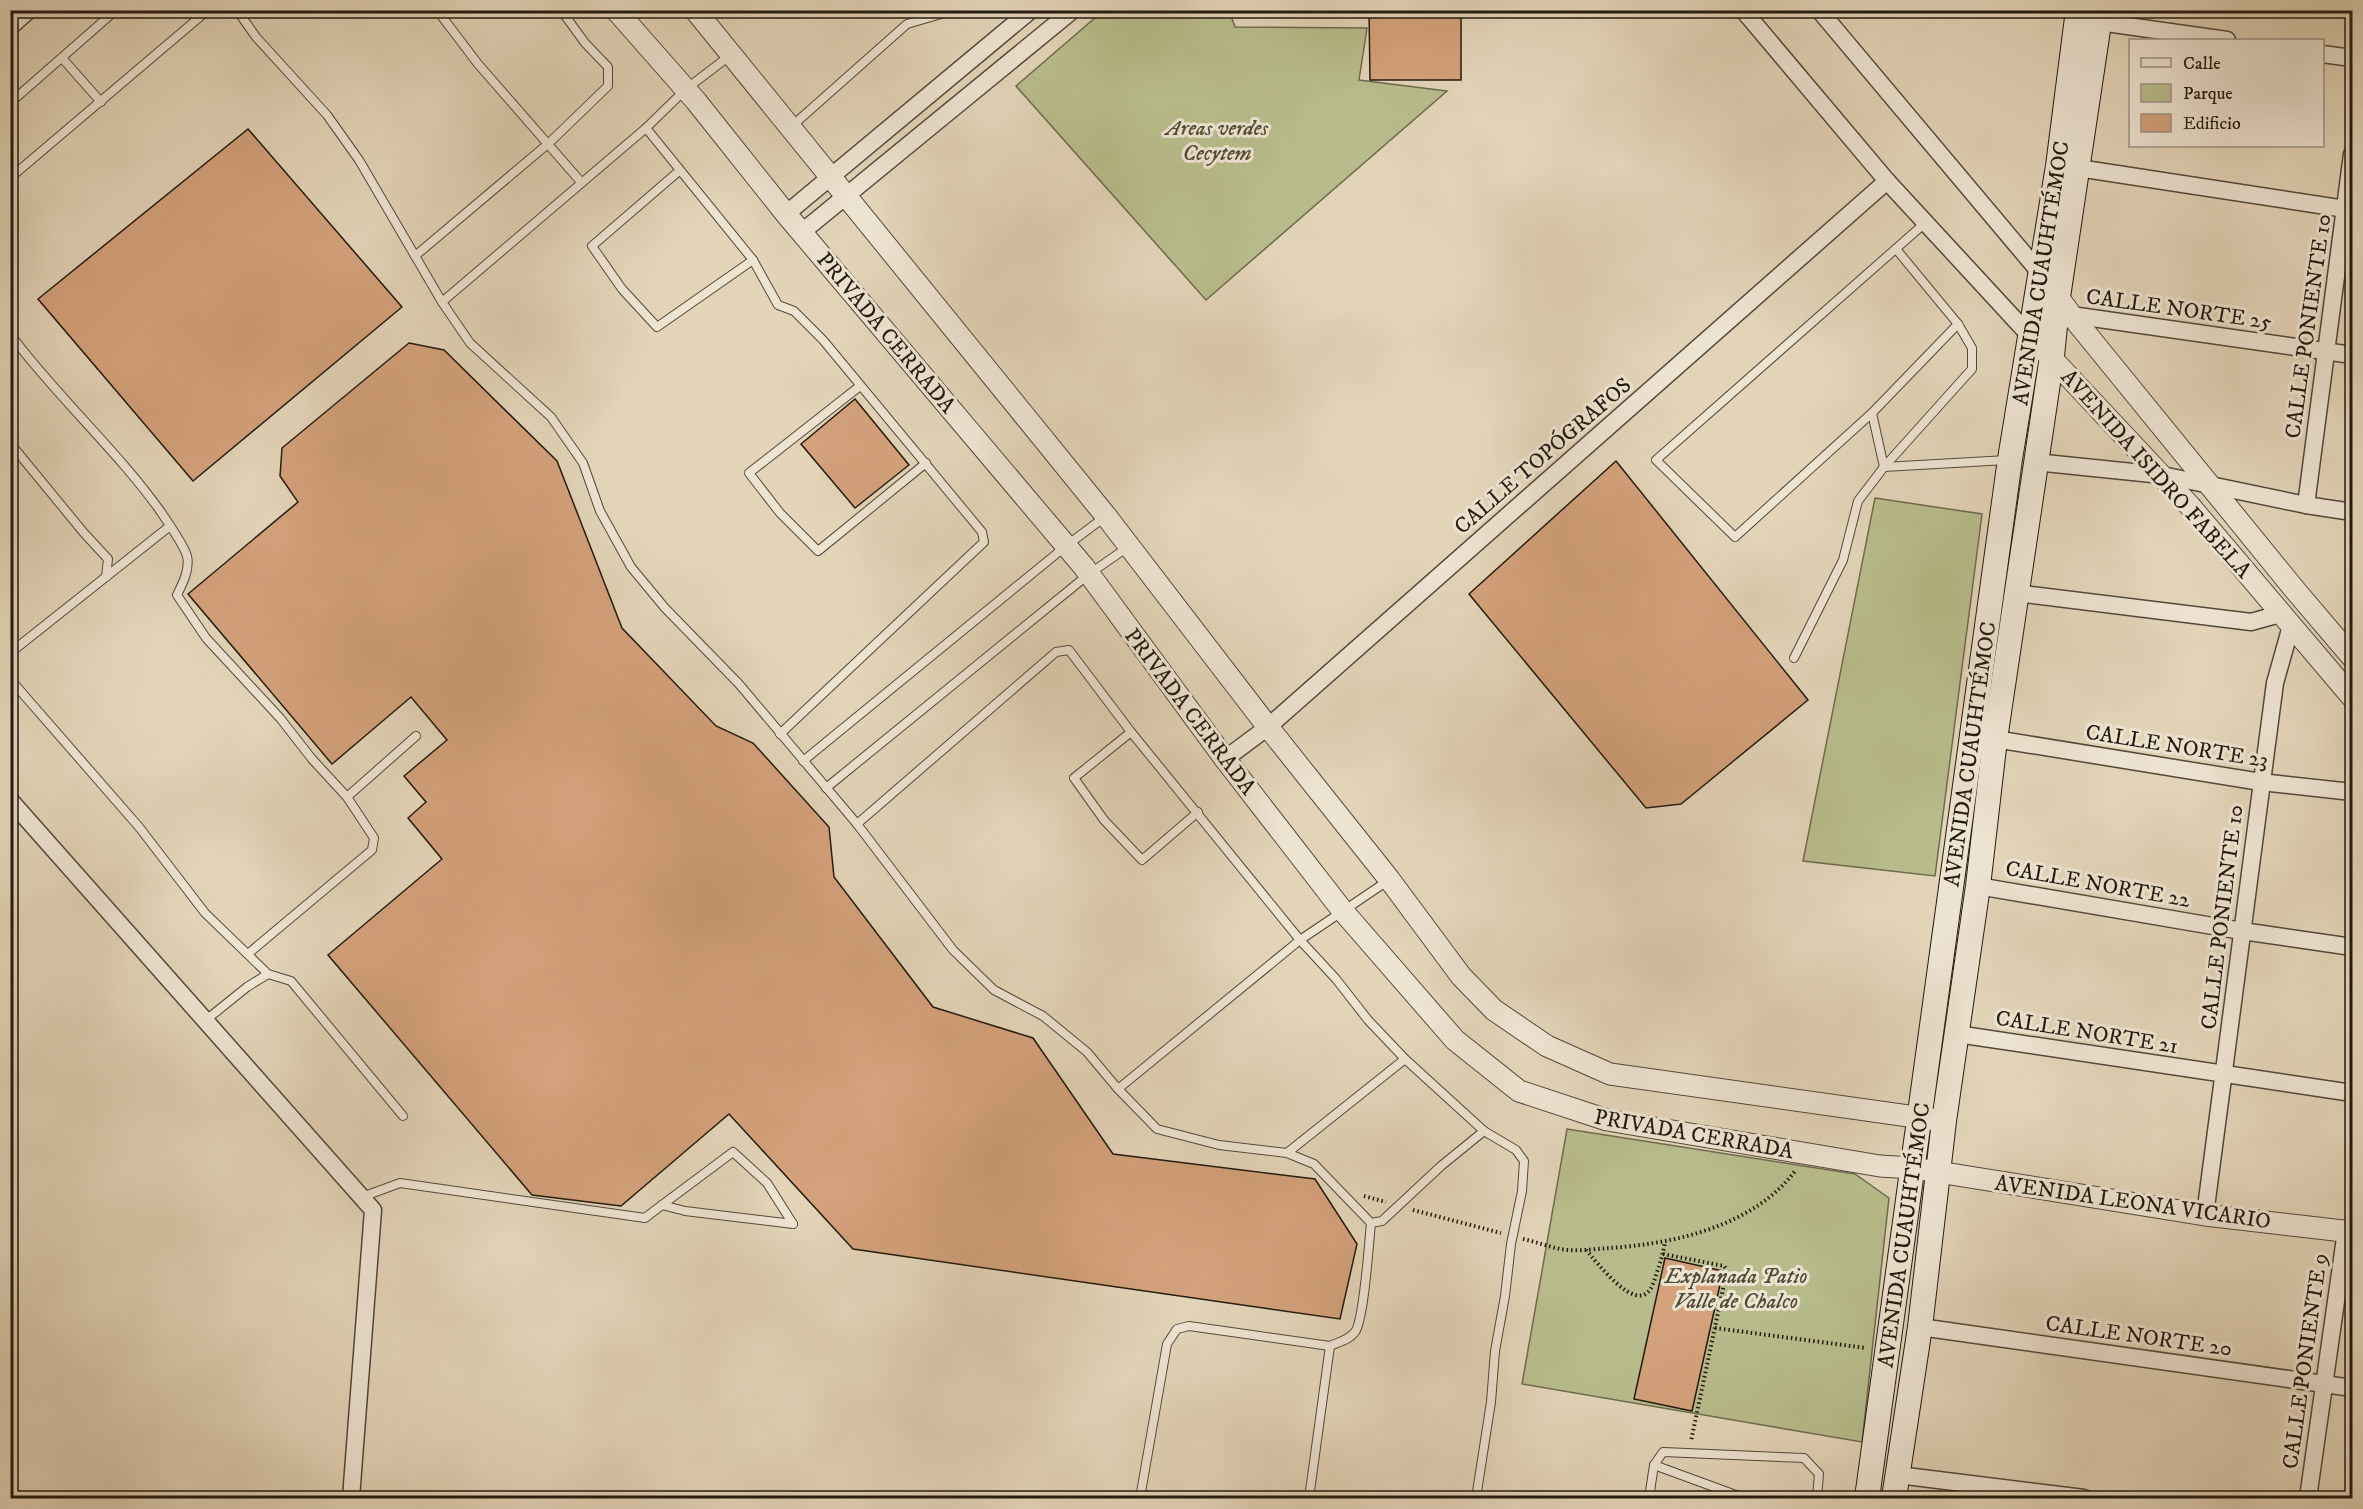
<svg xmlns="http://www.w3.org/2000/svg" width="2363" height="1509" font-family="'IM FELL DW Pica',serif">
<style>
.green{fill:#b8bc8c;stroke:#6d6b4e;stroke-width:1.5}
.building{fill:#d3a17b;stroke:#221a10;stroke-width:1.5}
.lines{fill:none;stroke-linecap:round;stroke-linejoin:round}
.service-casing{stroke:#52483a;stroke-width:10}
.minor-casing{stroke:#52483a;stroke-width:19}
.tertiary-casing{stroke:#52483a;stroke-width:23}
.secondary-casing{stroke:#221a10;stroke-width:26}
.path{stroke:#221a10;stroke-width:4;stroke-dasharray:1.5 3;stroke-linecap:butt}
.service{stroke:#ede3d1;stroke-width:8}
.minor{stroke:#ede3d1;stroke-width:16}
.tertiary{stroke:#ede3d1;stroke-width:21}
.secondary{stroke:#ede3d1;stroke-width:24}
.labels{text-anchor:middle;stroke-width:6;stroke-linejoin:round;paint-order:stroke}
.park-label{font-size:22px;font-style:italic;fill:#4f4b35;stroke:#ede3d1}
.street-label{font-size:22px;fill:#221a10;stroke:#ede3d1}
</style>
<rect width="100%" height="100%" fill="#e3d4b8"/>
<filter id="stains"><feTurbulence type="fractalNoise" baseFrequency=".00333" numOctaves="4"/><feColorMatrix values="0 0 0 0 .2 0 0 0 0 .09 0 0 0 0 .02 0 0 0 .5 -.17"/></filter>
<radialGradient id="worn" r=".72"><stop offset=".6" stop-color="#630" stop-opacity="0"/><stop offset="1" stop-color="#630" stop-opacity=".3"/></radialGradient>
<g class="green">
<path d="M1229 10 1235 27 1367 28 1359 80 1447 91 1206 300 1016 86 1103 11Z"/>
<path d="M1875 498 1982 514 1935 876 1803 861Z"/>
<path d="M1567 1129 1855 1174 1889 1198 1862 1442 1522 1384Z"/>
</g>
<g class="building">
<path d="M1369 10H1461V80H1370Z"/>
<path d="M248 129 402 307 193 481 38 299Z"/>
<path d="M409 343 444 350 557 461 622 628 716 726 753 743 829 827 834 877 933 1007 1033 1038 1113 1154 1315 1179 1357 1244 1340 1319 853 1249 729 1114 621 1206 532 1195 328 955 442 859 408 818 426 802 404 776 447 740 411 697 332 764 188 594 298 502 280 476 282 448Z"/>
<path d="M855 399 909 465 855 508 801 444Z"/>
<path d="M1616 461 1808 700 1681 804 1646 808 1469 594Z"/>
<path d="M1665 1258 1723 1271 1692 1411 1634 1399Z"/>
</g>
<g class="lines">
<g class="service-casing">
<g id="service">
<path d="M237 10 256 37 327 115 359 160 442 302 470 343 551 417 583 463 600 511 631 567 665 608 739 684 857 824 953 950 994 990 1043 1016 1087 1052 1118 1089 1157 1129 1219 1145 1287 1153 1314 1164 1371 1223C1369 1242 1364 1320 1355 1332 1349 1340 1339 1342 1330 1346L1189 1326 1177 1329 1167 1344 1140 1498"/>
<path d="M437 10 478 64 581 182"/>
<path d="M62 58 101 102"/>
<path d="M10 103 116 10"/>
<path d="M792 126 907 24 955 10"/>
<path d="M646 128 753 260 778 305 794 311 823 340 982 532 984 542 780 734"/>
<path d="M679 171 592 246 622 289 657 327 753 260"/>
<path d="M10 178 208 10"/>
<path d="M415 256 549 143 608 86V67L585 43 561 10"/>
<path d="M442 302 646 128 686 89 732 54"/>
<path d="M10 334C57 397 116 449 161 512 168 523 183 543 187 556 190 569 183 583 177 595L206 638 280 718 312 759 347 797 374 838 372 850 249 953"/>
<path d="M860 386 749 473 780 513 818 551 926 463"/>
<path d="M1872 413 1735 537 1656 460 1925 223"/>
<path d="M10 443 84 533 108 559 106 577"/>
<path d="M1884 467 1872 413 1958 324"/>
<path d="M1884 467 2007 460"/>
<path d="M10 653 170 526"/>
<path d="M1794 658 1843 560 1858 501 1884 467 1972 369V348L1958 324 1896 249"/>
<path d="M10 679 139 827 205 913 268 974"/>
<path d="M1131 732 1074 778 1104 820 1142 860 1198 812"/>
<path d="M803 761 1066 546 1106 516"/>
<path d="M826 788 1089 574 1128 547"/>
<path d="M347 797 416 736"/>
<path d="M857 824 1056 652 1069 650 1131 732 1300 940 1336 979 1368 1020 1405 1059 1484 1131 1516 1150 1524 1161 1522 1191 1511 1244 1505 1296 1495 1351 1491 1402 1476 1498"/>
<path d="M206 1020 247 987 268 974 291 981 403 1116"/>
<path d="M1118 1089 1300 940 1389 880"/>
<path d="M1287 1153 1405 1059"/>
<path d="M362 1197 400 1183 645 1218 662 1205 685 1211 793 1224"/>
<path d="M662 1205 733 1152 767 1183 793 1224"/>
<path d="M1371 1223 1382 1221 1441 1166 1484 1131"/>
<path d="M1654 1465 1744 1498"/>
<path d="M1309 1498 1330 1346"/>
<path d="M1649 1498 1654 1465 1663 1452 1804 1458 1819 1474 1817 1498"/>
</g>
</g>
<g class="minor-casing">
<g id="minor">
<path d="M1743 10 1887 181 2031 337"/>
<path d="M1819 10 2041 274"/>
<path d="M2099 22 2227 40"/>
<path d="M10 27 29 10"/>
<path d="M2322 54 2352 58"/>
<path d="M2078 168 2352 210"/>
<path d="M786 214 1031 10"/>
<path d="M802 232 1073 10"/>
<path d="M2071 315 2352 355"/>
<path d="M2035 462 2162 475 2306 505 2352 512"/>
<path d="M2306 505 2352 154"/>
<path d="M2016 593 2251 622 2280 614"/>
<path d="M1995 739 2261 782 2352 792"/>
<path d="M1225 759 1268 727 1887 181"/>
<path d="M10 800 373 1210 351 1498"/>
<path d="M1978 886 2242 931 2352 947"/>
<path d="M1957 1034 2352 1093"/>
<path d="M2205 1215 2275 683 2291 626"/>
<path d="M1920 1327 2352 1388"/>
<path d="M1898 1475 2084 1498"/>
<path d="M2308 1498 2346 1231"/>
</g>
</g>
<g class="tertiary-casing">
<g id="tertiary">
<path d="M616 10 696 101 786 214 1084 567 1225 759 1342 910 1455 1040 1519 1091 1607 1120 1880 1166 1913 1168 2205 1215 2352 1232"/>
<path d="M695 10 1106 516 1268 727 1389 879 1461 976 1494 1010 1547 1046 1610 1074 1944 1121"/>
<path d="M2053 290 2071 315 2295 590 2352 657"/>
<path d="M2042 348 2190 506 2352 697"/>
</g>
</g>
<g class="secondary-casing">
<g id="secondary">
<path d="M1867 1498 2010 459 2058 166 2078 10"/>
<path d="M1894 1498 1920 1327 1944 1121 1978 886 1995 739 2052 356 2058 297 2101 10"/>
</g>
</g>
<g class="path">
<path d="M1364 1196 1386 1202"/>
<path d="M1413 1210 1501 1233"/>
<path d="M1523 1239C1538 1242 1553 1249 1568 1250 1581 1251 1596 1249 1609 1248 1674 1244 1754 1226 1795 1171"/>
<path d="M1586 1250C1597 1262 1636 1315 1651 1288 1653 1284 1655 1279 1656 1275 1660 1264 1663 1254 1665 1242"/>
<path d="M1663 1254 1724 1266 1727 1270 1691 1441"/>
<path d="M1715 1328 1866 1348"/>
</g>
<use href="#service" class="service"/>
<use href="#minor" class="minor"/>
<use href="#tertiary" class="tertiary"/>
<use href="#secondary" class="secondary"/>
</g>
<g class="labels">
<g class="park-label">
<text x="1217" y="135">Areas verdes<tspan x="1217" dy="25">Cecytem</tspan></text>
<text x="1736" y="1283">Explanada Patio<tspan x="1736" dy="25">Valle de Chalco</tspan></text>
</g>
<g class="street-label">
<text transform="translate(2040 273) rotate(-81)" y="8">AVENIDA CUAUHTÉMOC</text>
<text transform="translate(2179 308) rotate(8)" y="8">CALLE NORTE 25</text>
<text transform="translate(2307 326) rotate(-82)" y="8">CALLE PONIENTE 10</text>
<text transform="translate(887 332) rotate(50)" y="8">PRIVADA CERRADA</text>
<text transform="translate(1542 455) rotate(-41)" y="8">CALLE TOPÓGRAFOS</text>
<text transform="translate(2157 473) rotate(48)" y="8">AVENIDA ISIDRO FABELA</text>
<text transform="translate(1191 711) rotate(53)" y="8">PRIVADA CERRADA</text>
<text transform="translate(2177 745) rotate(9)" y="8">CALLE NORTE 23</text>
<text transform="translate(1969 754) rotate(-82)" y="8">AVENIDA CUAUHTÉMOC</text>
<text transform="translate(2098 883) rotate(10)" y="8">CALLE NORTE 22</text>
<text transform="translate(2221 917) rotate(-83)" y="8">CALLE PONIENTE 10</text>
<text transform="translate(2087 1031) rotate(9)" y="8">CALLE NORTE 21</text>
<text transform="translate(1694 1133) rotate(10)" y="8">PRIVADA CERRADA</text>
<text transform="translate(2133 1201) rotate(8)" y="8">AVENIDA LEONA VICARIO</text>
<text transform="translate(1903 1235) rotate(-82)" y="8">AVENIDA CUAUHTÉMOC</text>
<text transform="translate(2139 1335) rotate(8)" y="8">CALLE NORTE 20</text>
<text transform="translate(2304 1361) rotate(-82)" y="8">CALLE PONIENTE 9</text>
</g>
</g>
<rect width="2363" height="1509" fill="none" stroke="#e3d4b8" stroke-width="36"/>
<rect x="12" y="12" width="2339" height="1485" fill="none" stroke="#221a10" stroke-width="3"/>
<rect x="18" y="18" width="2327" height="1473" fill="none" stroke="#221a10" stroke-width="1.5"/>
<rect x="2129" y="39" width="195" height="108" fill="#ede3d1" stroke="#9c9384" stroke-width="1.5"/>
<rect x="2141" y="58" width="30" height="9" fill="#ede3d1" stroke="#9c9384" stroke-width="1.5"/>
<text x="2183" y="69" font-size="18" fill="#221a10">Calle</text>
<rect x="2141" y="84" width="30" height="18" fill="#b8bc8c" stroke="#9c9384" stroke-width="1.5"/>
<text x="2183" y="99" font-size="18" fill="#221a10">Parque</text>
<rect x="2141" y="114" width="30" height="18" fill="#d3a17b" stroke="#9c9384" stroke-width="1.5"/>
<text x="2183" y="129" font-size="18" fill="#221a10">Edificio</text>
<rect width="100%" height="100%" filter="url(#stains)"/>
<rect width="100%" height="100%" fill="url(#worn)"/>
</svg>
